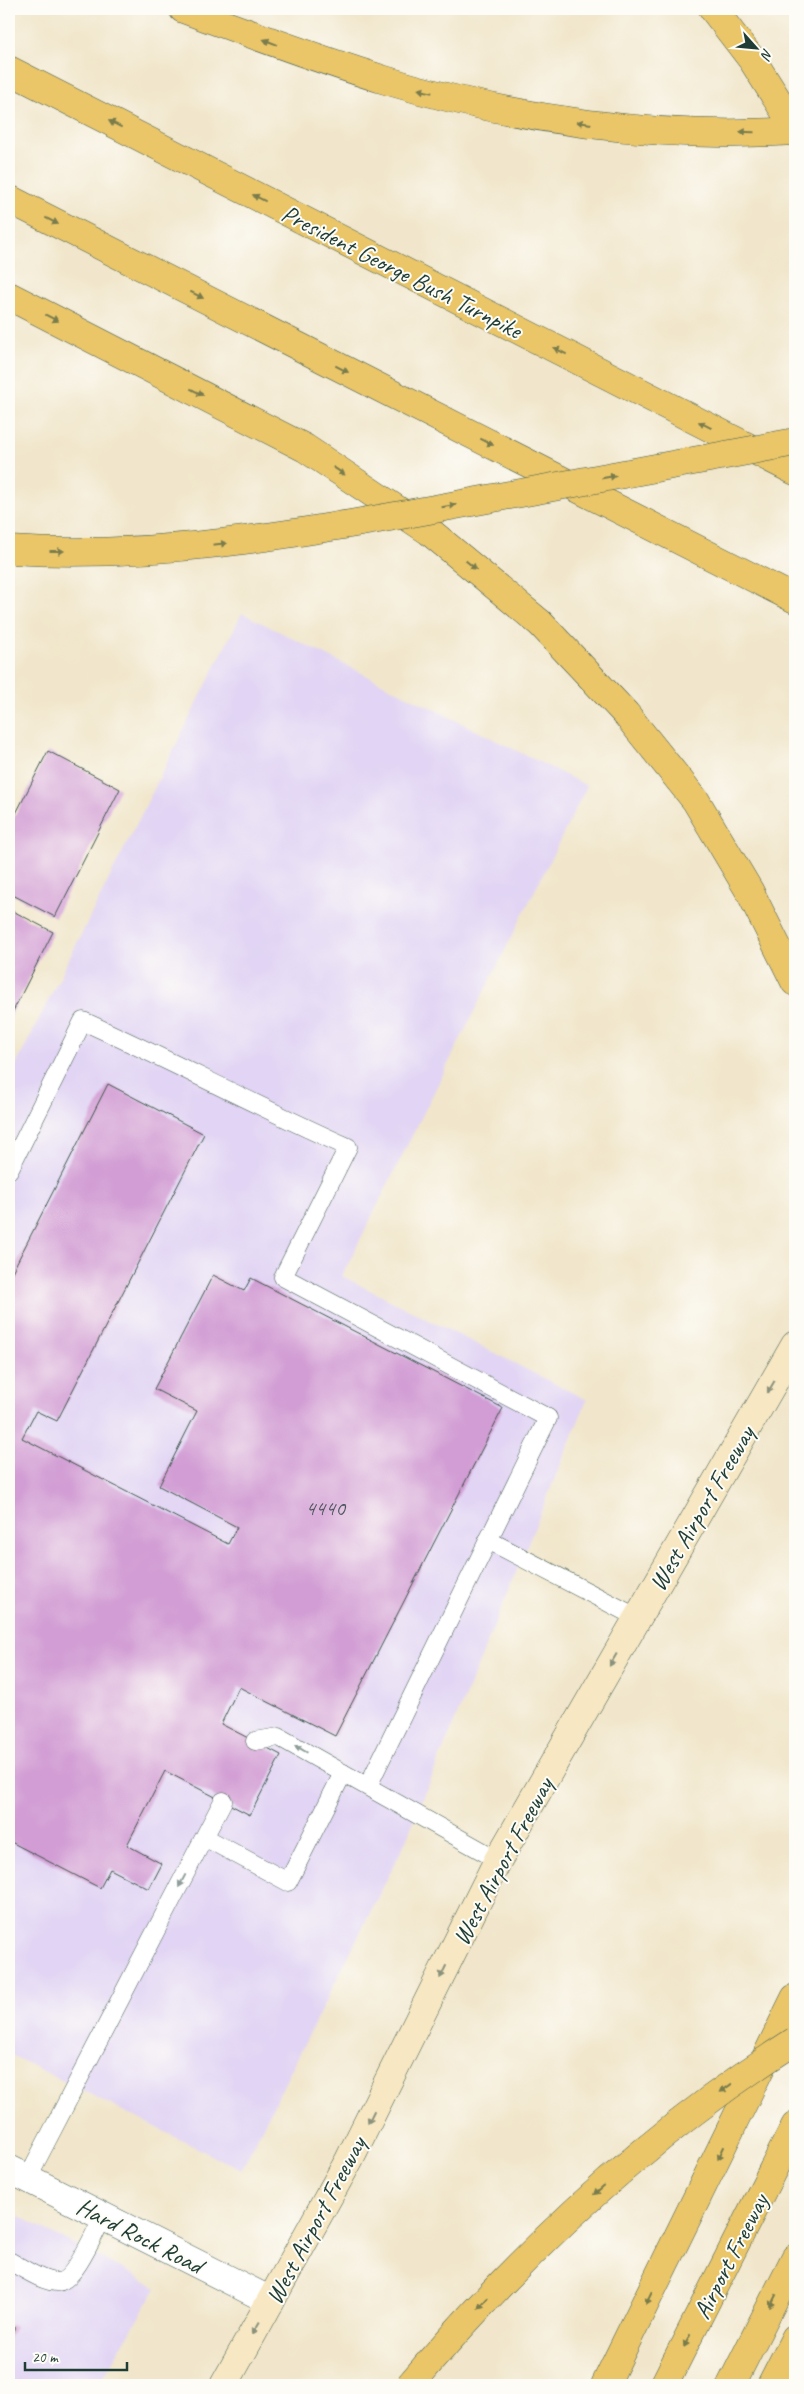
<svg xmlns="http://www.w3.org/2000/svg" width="804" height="2394" font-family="Caveat,sans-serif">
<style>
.built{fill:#e1d4f4}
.building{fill:#d29dd4}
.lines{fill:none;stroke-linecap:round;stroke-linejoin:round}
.service-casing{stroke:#3e564b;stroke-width:19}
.tertiary-casing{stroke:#3e564b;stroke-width:29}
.secondary-casing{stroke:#3e564b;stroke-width:29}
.motorway-casing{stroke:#3e564b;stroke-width:29}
.service{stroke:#fff;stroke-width:18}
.tertiary{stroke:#fff;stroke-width:28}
.secondary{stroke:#f7e8c3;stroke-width:28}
.motorway{stroke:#eac669;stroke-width:28}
.motorway-bridge-casing{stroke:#3e564b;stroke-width:29;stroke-linecap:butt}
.motorway-bridge{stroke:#eac669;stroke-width:28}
.oneway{fill:#7a7b4c}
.oneway2{fill:#8b927c}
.oneway3{fill:#8f9e9a}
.labels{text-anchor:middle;stroke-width:4;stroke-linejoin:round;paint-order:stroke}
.number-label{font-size:22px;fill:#4c555c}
.street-label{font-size:25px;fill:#1f3d34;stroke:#fdfcf7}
</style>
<rect width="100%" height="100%" fill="#fdfcf7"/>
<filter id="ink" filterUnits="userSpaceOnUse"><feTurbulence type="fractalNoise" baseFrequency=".02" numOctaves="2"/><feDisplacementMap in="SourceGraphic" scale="10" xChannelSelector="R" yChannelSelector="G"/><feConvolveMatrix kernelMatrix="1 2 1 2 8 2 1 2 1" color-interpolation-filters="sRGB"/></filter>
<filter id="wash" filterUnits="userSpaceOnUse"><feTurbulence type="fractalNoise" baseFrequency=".0096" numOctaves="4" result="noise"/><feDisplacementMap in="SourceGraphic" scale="20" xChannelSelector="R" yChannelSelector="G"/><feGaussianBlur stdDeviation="1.12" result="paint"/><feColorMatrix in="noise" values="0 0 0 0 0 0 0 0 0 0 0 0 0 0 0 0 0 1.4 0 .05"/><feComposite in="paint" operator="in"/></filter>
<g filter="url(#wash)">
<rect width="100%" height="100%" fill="#f1e6cb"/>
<g class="built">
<path d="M242 613 587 786 342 1276 587 1400 403 1847 241 2170 9 2054V1079Z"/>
<path d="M9 2211 157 2287 98 2385H9Z"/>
</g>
<g id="blocks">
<g class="building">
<path d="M48 751 120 789 55 917 9 893V827Z"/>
<path d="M9 909 53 932 9 1019Z"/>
<path d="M108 1084 204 1134 57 1421 36 1411 22 1438 228 1544 237 1527 159 1486 197 1411 154 1389 213 1275 244 1291 251 1278 503 1408 335 1736 239 1687 221 1724 281 1755 250 1815 165 1771 127 1845 162 1864 149 1889 110 1869 100 1888 9 1841V1278Z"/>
<path d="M9 2324 15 2327 9 2339Z"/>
</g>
</g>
</g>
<g filter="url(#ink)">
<use href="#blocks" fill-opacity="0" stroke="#3e564b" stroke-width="1"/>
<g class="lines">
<g class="service-casing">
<g id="service">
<path d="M9 1170 83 1021C172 1061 258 1107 348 1147L283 1277 548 1418 368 1786"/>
<path d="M488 1540 638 1618"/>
<path d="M255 1741 279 1737 343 1773"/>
<path d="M206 1838 288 1882 343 1773 498 1860"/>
<path d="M27 2179 223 1801"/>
<path d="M9 2261C23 2268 42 2282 58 2282 75 2281 95 2231 103 2217"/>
</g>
</g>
<g class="tertiary-casing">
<path id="tertiary" d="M9 2169 271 2301"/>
</g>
<g class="secondary-casing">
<path id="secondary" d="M224 2385 349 2160 498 1860 795 1345"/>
</g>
<g class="motorway-casing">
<g id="motorway">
<path d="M183 9C250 34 317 59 385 80 517 120 658 140 795 131"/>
<path d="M713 9 753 61 795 128"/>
<path d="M9 70 795 471"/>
<path d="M9 199 795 599"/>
<path d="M9 296 305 448 429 531 540 623 626 714 696 801 750 892 795 982"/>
<path d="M605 2385 795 1998"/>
<path d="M664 2385 795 2126"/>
<path d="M731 2385 795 2258"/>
<path d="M771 2385 795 2338"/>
</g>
</g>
<use href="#service" class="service"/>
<use href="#tertiary" class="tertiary"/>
<use href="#secondary" class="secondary"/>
<use href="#motorway" class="motorway"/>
<g class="motorway-bridge-casing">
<g id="motorway-bridge">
<path d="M9 550C156 560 301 533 445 507 562 485 679 464 795 442"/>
<path d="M410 2385C521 2253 649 2134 795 2041"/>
</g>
</g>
<use href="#motorway-bridge" class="motorway-bridge"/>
</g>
<defs><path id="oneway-solid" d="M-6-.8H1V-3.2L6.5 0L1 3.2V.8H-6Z" transform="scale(1.25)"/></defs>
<g class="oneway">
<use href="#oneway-solid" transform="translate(270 42) rotate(-159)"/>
<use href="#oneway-solid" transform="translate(425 91) rotate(-166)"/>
<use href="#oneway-solid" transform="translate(584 123) rotate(-172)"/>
<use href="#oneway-solid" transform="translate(115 124) rotate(-153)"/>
<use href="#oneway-solid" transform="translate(747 132) rotate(-179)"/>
<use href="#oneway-solid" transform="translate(259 198) rotate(-153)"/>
<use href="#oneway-solid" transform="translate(52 221) rotate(27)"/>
<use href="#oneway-solid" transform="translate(197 295) rotate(27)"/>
<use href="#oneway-solid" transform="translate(52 318) rotate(27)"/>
<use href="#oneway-solid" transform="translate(560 351) rotate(-153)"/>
<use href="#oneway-solid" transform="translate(342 369) rotate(27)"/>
<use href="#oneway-solid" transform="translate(197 392) rotate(27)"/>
<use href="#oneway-solid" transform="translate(705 425) rotate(-153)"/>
<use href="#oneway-solid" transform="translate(487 442) rotate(27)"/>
<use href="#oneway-solid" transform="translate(339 471) rotate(34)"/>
<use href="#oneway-solid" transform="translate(609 477) rotate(-10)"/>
<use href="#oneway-solid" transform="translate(449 506) rotate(-10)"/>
<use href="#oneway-solid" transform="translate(220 544) rotate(-6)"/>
<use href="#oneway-solid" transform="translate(57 551)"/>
<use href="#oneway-solid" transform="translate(471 565) rotate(40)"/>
<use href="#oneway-solid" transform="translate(726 2088) rotate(144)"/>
<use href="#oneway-solid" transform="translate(721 2153) rotate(116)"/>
<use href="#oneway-solid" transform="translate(599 2190) rotate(139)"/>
<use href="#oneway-solid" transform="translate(649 2298) rotate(116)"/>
<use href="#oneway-solid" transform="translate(773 2301) rotate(117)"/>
<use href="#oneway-solid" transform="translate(483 2303) rotate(133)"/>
<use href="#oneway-solid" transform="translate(687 2341) rotate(117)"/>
</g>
<g class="oneway2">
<use href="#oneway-solid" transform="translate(771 1387) rotate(120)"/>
<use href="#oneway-solid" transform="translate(613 1660) rotate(120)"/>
<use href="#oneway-solid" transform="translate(443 1972) rotate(116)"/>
<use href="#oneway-solid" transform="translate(371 2117) rotate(116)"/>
<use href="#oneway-solid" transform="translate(256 2328) rotate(120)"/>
</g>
<g class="oneway3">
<use href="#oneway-solid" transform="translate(301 1749) rotate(-150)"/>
<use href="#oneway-solid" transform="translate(182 1881) rotate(118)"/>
</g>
</g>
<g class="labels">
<g class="number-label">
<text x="325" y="1515">4440</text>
</g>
<g class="street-label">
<text transform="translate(402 271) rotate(27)" y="9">President George Bush Turnpike</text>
<text transform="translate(701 1508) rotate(-60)" y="9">West Airport Freeway</text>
<text transform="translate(502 1861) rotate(-62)" y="9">West Airport Freeway</text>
<text transform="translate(315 2220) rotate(-62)" y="9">West Airport Freeway</text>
<text transform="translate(140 2235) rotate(27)" y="9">Hard Rock Road</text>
<text transform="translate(730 2256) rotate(-63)" y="9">Airport Freeway</text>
</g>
</g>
<rect width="804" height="2394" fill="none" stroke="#fdfcf7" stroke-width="30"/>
<g transform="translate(756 48) rotate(117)" stroke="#fdfcf7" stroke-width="4" paint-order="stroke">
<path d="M0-4L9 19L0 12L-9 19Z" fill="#1f3d34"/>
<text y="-8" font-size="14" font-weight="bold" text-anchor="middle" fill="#1f3d34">N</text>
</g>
<path d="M25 2362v8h102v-8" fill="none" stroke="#1f3d34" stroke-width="2.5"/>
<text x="32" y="2362" font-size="15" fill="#1f3d34" stroke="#fdfcf7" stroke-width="4" paint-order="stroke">20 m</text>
</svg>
